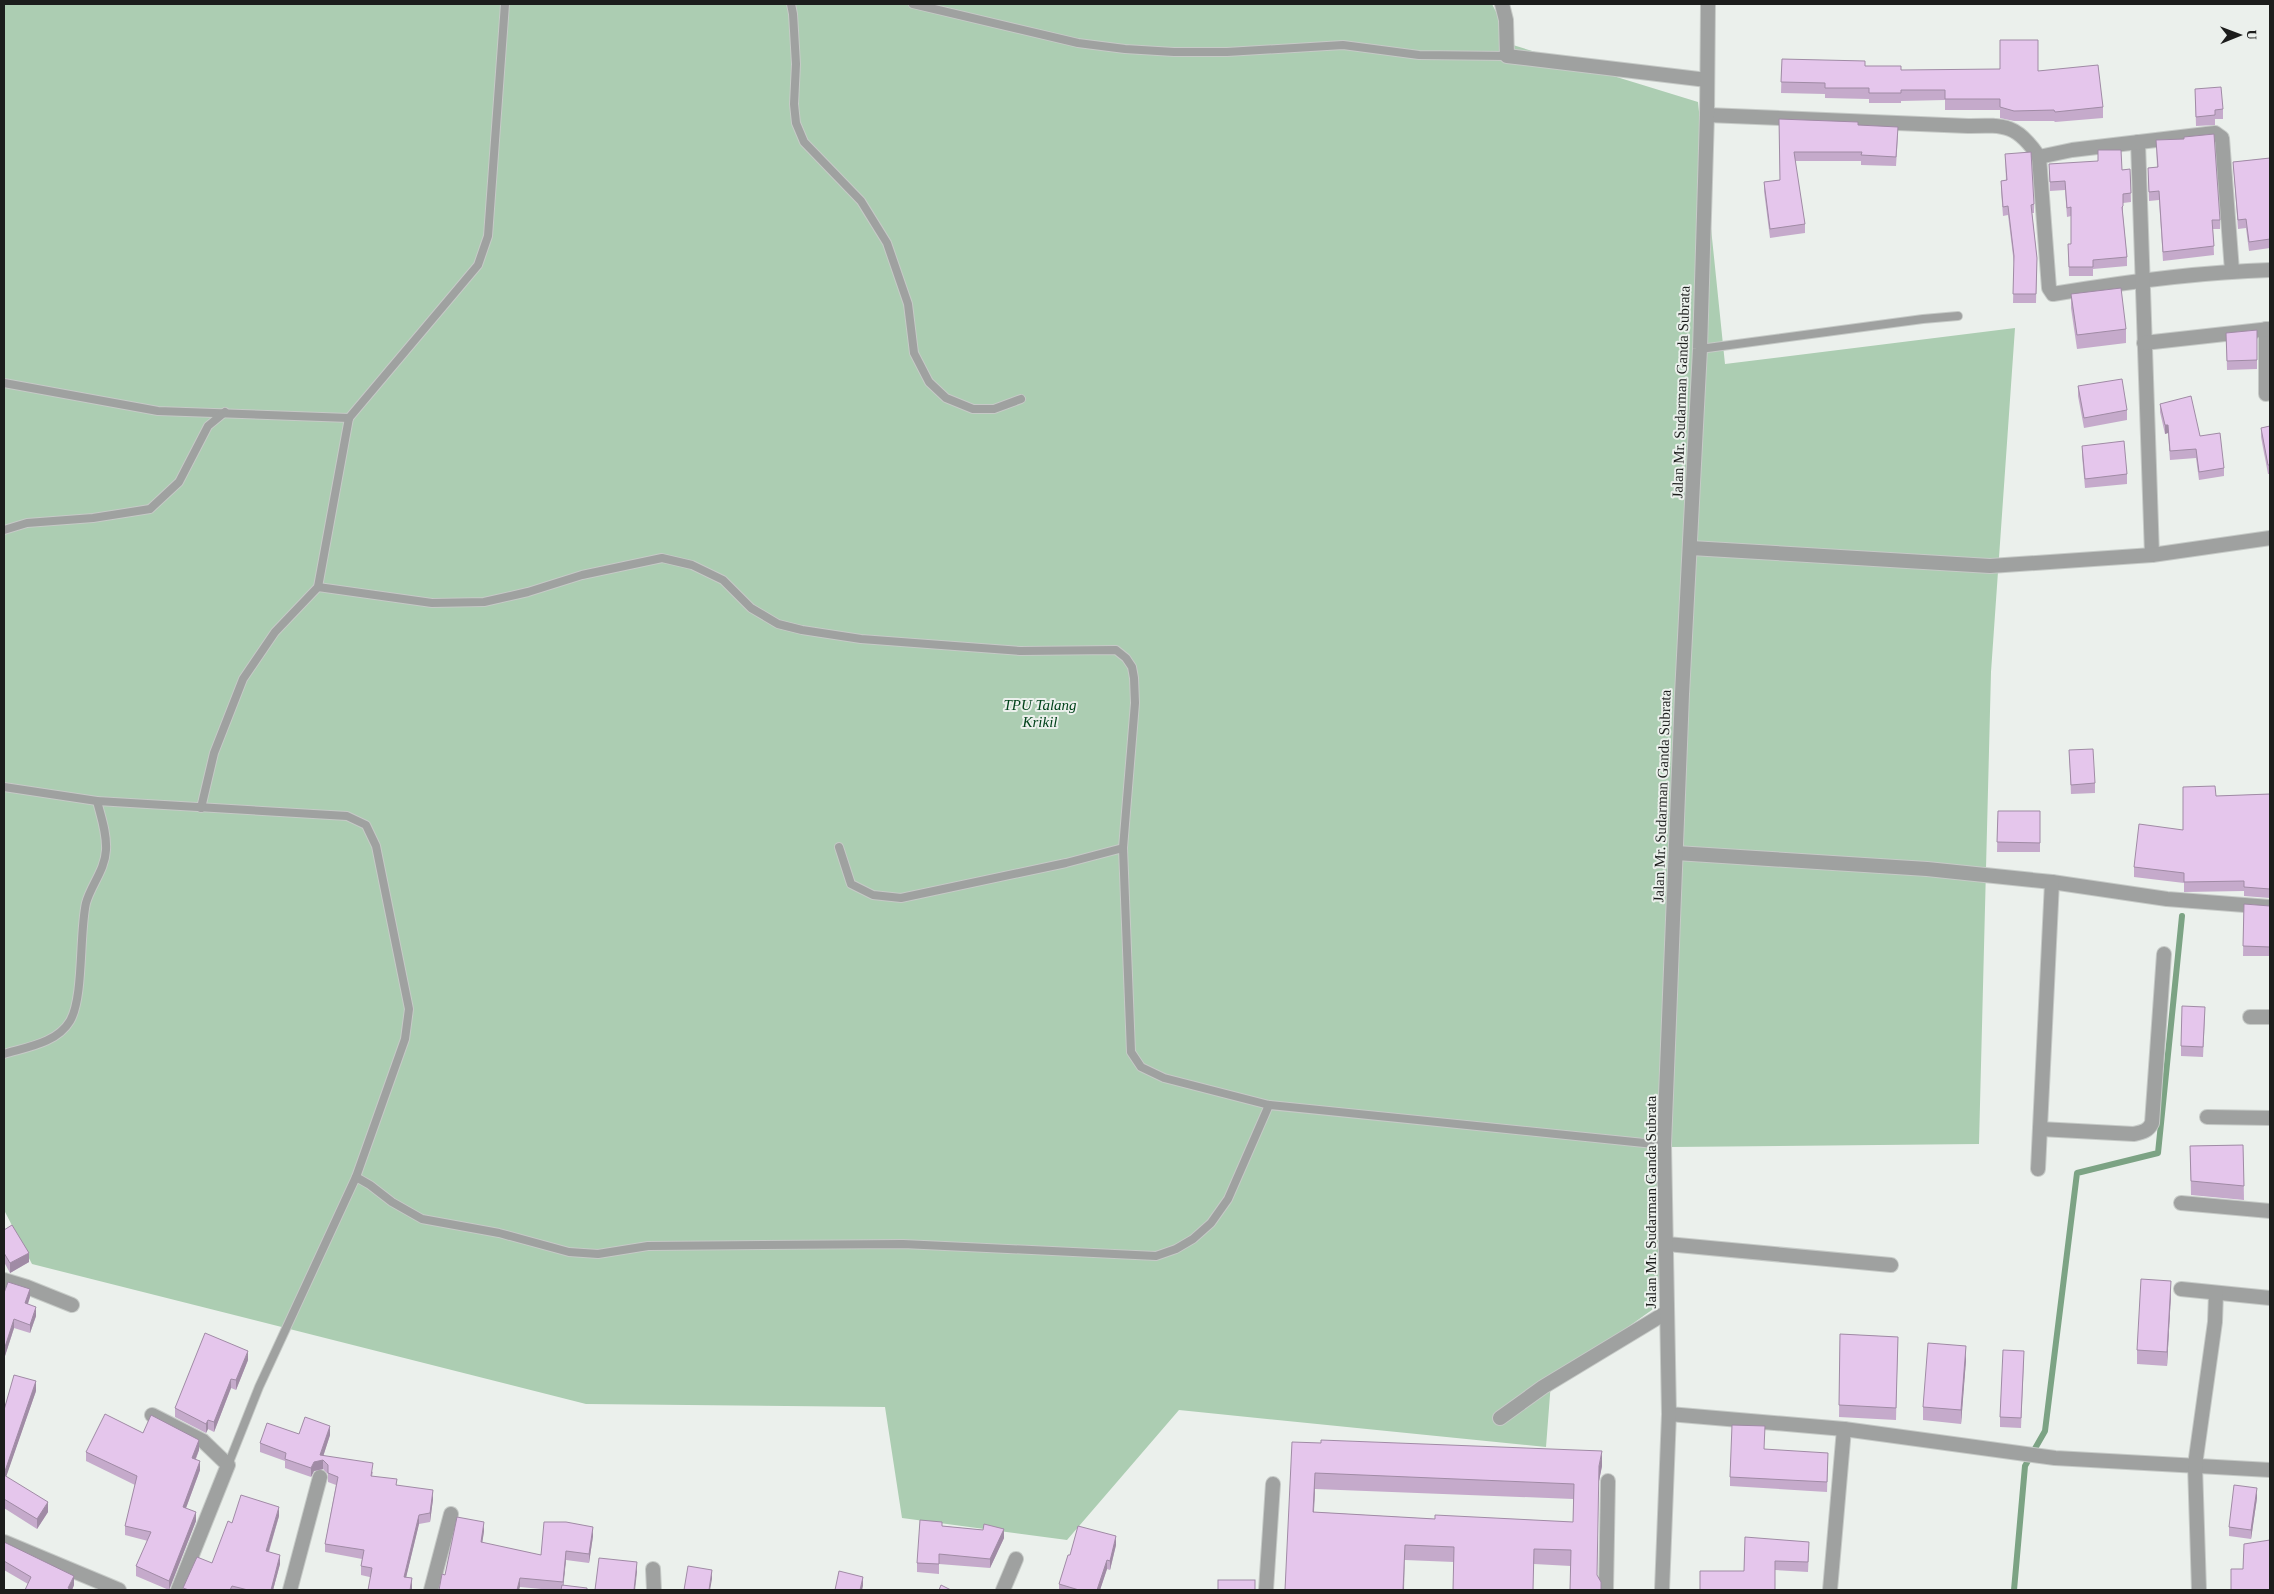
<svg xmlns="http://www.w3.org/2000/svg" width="2274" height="1594" font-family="'Times New Roman',serif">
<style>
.green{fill:#accdb2}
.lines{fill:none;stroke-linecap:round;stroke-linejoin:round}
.stream{stroke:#7ca384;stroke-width:6}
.service-casing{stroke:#c6cac7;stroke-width:10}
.minor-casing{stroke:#c6cac7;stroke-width:16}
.tertiary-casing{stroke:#c6cac7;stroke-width:16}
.service{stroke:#9fa1a0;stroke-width:8}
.minor{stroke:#9fa1a0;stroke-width:14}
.tertiary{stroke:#9fa1a0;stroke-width:14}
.wall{fill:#c5aacb;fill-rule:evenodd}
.shaded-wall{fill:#a08ba5}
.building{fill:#e5c6ec;stroke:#a08ba5;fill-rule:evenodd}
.labels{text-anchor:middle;stroke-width:4;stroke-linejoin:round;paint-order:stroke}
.street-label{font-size:15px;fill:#1c1d1c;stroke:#ebf0ec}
.park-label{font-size:15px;font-style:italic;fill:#00421a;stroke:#ebf0ec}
</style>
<rect width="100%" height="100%" fill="#ebf0ec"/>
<path class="green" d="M4 4H1492L1513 45 1698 102 1725 364 2015 328 1991 672 1979 1144 1671 1147 1656 1307 1551 1382 1546 1447 1179 1410 1067 1540 902 1518 885 1407 586 1404 32 1264 4 1210Z"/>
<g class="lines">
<path class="stream" d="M2014 1590 2025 1466 2045 1431 2077 1173 2158 1153 2182 916"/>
<g class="service-casing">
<g id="service">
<path d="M791 4 793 14 796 64 794 104 796 123 804 142 861 201 887 243 908 304 914 353 929 382 946 398 973 409H994L1021 399"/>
<path d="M913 4 1078 43 1125 49 1174 52H1227L1343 45 1419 55 1507 56"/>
<path d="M1700 349 1923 319 1958 316"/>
<path d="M4 383 158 411 349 418"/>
<path d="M4 530 27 523 93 518 150 509 179 482 208 426 225 412"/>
<path d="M318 587 432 603 484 602 528 592 582 575 662 558 692 565 723 580 751 608 778 624 802 630 861 639 1020 651 1116 650 1126 658 1132 667 1134 678 1135 703 1123 848 1131 1052 1141 1067 1164 1078 1269 1105 1664 1145"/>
<path d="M4 787 97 801 347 816 366 825 376 846 409 1009 405 1039 356 1177 259 1387 228 1465"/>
<path d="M201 808 214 753 243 679 275 632 318 587 349 418 478 265 488 236 505 4"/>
<path d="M839 847 851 884 873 895 901 898 1066 863 1123 848"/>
<path d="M4 1054C27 1047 57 1043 70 1021 84 997 79 934 86 903 91 885 105 870 106 850 107 833 101 817 97 801"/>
<path d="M356 1177 370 1185 392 1202 422 1219 499 1233 569 1252 598 1254 648 1246 903 1244 1156 1256 1176 1249 1193 1239 1211 1223 1228 1199 1269 1105"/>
</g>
</g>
<g class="minor-casing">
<g id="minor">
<path d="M1502 4 1506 20 1507 56 1707 80"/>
<path d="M1707 115 1968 126C2005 125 2017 124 2039 157L2049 288 2053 294C2125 282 2197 272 2270 270"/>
<path d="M2138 142 2152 555"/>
<path d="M2039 157 2072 150 2215 133 2222 138 2232 271"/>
<path d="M2266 329V394"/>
<path d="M2144 343 2270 329"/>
<path d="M1691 548 1990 566 2152 555 2270 538"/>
<path d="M1676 853 1927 869 2052 882 2167 899 2270 907"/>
<path d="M2250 1017H2270"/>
<path d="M2207 1117 2270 1118"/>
<path d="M2040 1129 2134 1134C2143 1132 2148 1131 2152 1123L2164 954"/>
<path d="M2038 1169 2052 882"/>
<path d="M2181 1203 2270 1211"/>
<path d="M1667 1244 1891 1265"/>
<path d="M4 1280 27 1287 72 1305"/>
<path d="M2181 1289 2270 1298"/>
<path d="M1669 1414 1844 1429 2055 1458 2270 1470"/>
<path d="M152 1415 203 1441 228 1465 178 1590"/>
<path d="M1500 1418 1543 1387 1667 1312"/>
<path d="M4 1542 119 1590"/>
<path d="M653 1569 654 1590"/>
<path d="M290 1590 320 1477"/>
<path d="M431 1590 451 1514"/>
<path d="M1003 1590 1016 1559"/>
<path d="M1266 1590 1273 1484"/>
<path d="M1606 1590 1608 1481"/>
<path d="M1830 1590 1844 1429"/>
<path d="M2199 1590 2195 1465 2215 1322 2216 1293"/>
</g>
</g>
<g class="tertiary-casing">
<path id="tertiary" d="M1662 1590 1669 1414 1664 1145 1682 694 1700 349 1707 115 1708 4"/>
</g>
<use href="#service" class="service"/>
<use href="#minor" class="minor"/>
<use href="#tertiary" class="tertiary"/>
</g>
<g class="wall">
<path d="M1782 59 1901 70 2038 71 2103 107V118L2055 122 2054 121H2014L2000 118V110H1945V100L1901 101V103H1869V99L1825 98V94L1781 93Z"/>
<path d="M2195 89 2223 109V119H2215V125L2196 126Z"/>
<path d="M1779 119 1858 125 1898 136 1896 166 1861 165V161H1795L1805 224V233L1770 238 1764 191V182L1780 180Z"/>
<path d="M2156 140 2220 220V229H2213L2214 255 2163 261 2159 200 2149 201 2148 168 2157 167Z"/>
<path d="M2005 154 2034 204V213H2032L2037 258 2036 303H2013L2014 264 2008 215 2003 216 2001 190V181L2006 180Z"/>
<path d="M2270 158V248L2249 251 2246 228 2238 229 2233 162Z"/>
<path d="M2049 164 2122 170 2130 169 2131 202 2123 203V215L2127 257V266L2093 269V276H2069L2068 244H2071V216L2067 217 2065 190 2050 191Z"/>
<path d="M2071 294 2126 329V343L2077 349 2071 308Z"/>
<path d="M2257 330V369L2227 370 2226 333Z"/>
<path d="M2078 386 2127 410V420L2084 428 2078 396Z"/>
<path d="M2160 404 2200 436 2224 468V476L2199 480 2196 458 2170 460 2168 433 2165 434 2160 412Z"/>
<path d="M2270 426V474H2268L2261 437V428Z"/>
<path d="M2082 446 2127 474V484L2085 488 2082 456Z"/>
<path d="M2069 750 2095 783V793L2071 794Z"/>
<path d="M2270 794V898L2244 896V891L2184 892V883L2134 877V867L2183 830 2216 796Z"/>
<path d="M1998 811H2040V852H1997Z"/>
<path d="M2244 904 2270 906V956H2243Z"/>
<path d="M2205 1016 2203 1057 2181 1056V1046Z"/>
<path d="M2243 1145 2244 1200 2191 1195 2190 1146Z"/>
<path d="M4 1230 29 1262 10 1273 4 1262Z"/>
<path d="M4 1293 30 1297 28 1304 36 1316 30 1333 14 1328 4 1359Z"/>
<path d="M2171 1294 2167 1366 2137 1364V1350Z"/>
<path d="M1840 1334 1898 1337 1896 1420 1839 1417Z"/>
<path d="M248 1360 236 1390 231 1388 214 1432 208 1429 206 1433 175 1417V1408Z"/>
<path d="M1966 1360 1961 1424 1923 1420V1407Z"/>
<path d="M2024 1360 2021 1428 2000 1427V1417Z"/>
<path d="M36 1391 6 1476 48 1512 37 1529 4 1508V1410Z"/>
<path d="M143 1433 199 1450 196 1459 200 1470 186 1508 196 1521 169 1590 136 1576V1566L148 1541 125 1535V1526L135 1485 86 1461V1452Z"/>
<path d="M299 1434 330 1435 323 1456 373 1472 372 1476 433 1499 430 1522 419 1524 406 1577 412 1587 361 1575V1566L362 1559 325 1552V1544L336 1485 328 1482V1474L323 1469 314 1471 311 1477 285 1468V1461L260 1452V1443Z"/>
<path d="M1321 1443 1602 1466 1599 1481 1571 1566 1534 1564 1454 1562 1405 1560 1285 1590ZM1315 1489 1573 1499V1522L1435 1519 1314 1512Z"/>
<path d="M1765 1449 1828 1462 1827 1492 1730 1486V1477Z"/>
<path d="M2257 1498 2251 1539 2229 1536V1527Z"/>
<path d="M279 1516 269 1552 280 1564 273 1590H183V1588L212 1563 232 1523Z"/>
<path d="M942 1526 983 1530 1004 1538 990 1568 939 1564V1574L917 1572V1563Z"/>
<path d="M484 1531 482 1543 541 1555 593 1536 589 1563 566 1560 563 1585 587 1590H552L520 1587 445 1575Z"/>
<path d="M1745 1537 1809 1551 1808 1572 1775 1570 1744 1571Z"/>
<path d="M4 1542 74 1585 72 1590 28 1584 4 1570Z"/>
<path d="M1116 1545 1110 1570 1107 1569 1100 1590H1059V1584L1070 1555Z"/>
</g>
<g class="shaded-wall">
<path d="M2165 425H2168V433L2165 434Z"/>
<path d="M29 1253V1262L10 1273V1263Z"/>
<path d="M2171 1281V1294L2167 1366V1352Z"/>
<path d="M30 1289V1297L25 1312V1303Z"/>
<path d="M36 1307V1316L30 1333V1325Z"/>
<path d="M14 1319V1328L4 1359V1350Z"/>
<path d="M1966 1346V1360L1961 1424V1410Z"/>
<path d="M248 1351V1360L236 1390V1380Z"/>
<path d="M231 1379V1388L214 1432V1422Z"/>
<path d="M36 1381V1391L4 1483V1474Z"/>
<path d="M208 1420V1429L206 1433V1424Z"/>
<path d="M330 1426V1435L322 1460H323V1469L314 1471 311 1477V1468L314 1462 320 1455Z"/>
<path d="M199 1440V1450L192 1467V1458Z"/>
<path d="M1602 1451V1466L1599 1481V1466Z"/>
<path d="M200 1461V1470L183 1516V1507Z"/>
<path d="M1315 1473V1489L1313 1527V1512Z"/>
<path d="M2257 1488V1498L2251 1539V1530Z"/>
<path d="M433 1490V1499L430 1522V1513Z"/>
<path d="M48 1502V1512L37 1529V1519Z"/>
<path d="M279 1507V1516L266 1560V1551Z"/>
<path d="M196 1512V1521L169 1590V1581Z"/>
<path d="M419 1515V1524L404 1586V1577Z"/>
<path d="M484 1522V1531L481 1551V1542Z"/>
<path d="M593 1527V1536L589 1563V1554Z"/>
<path d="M1004 1529V1538L990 1568V1559Z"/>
<path d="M1116 1536V1545L1110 1570V1561Z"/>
<path d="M1405 1545 1404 1590H1403Z"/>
<path d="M566 1551V1560L563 1590V1582Z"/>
<path d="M280 1555V1564L273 1590H271Z"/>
<path d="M1107 1560V1569L1100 1590H1097Z"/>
<path d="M637 1562V1572L635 1590H634Z"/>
<path d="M712 1570V1579L710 1590H709Z"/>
<path d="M74 1576V1585L72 1590 68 1588Z"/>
<path d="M863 1577V1586L862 1590H860Z"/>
<path d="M412 1578V1590H410Z"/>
<path d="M520 1578V1587L519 1590H517Z"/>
</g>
<g class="building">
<path d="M2000 40H2038V71L2098 65 2103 107 2055 112 2054 110 2014 111 2000 107V99H1945V90H1901V93H1869V88H1825V83L1781 82 1782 59 1865 61V66H1901V70L2000 69Z"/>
<path d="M2221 87 2223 109 2215 110V115L2196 117 2195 89Z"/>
<path d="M1779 119 1858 122V125L1898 127 1896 157 1861 155 1862 152H1794L1805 224 1770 229 1764 182 1780 180Z"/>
<path d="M2214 134 2220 220H2212L2214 246 2163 252 2159 191 2149 192 2148 168 2158 167 2156 140 2184 139V137Z"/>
<path d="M2098 150H2121L2122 170 2130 169 2131 193 2123 194V206L2122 207 2127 257 2093 260V267H2069L2068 244H2071V207L2067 208 2065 181 2050 182 2049 164 2098 161Z"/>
<path d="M2031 152 2034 204 2031 205 2037 258 2036 294H2013L2014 256 2008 206 2003 207 2001 181 2007 180 2005 154Z"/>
<path d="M2270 158V239L2249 242 2246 219 2238 220 2233 162Z"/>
<path d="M2121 288 2126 329 2077 335 2071 294Z"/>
<path d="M2257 330V360L2227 361 2226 333Z"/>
<path d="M2122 379 2127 410 2084 418 2078 386Z"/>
<path d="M2191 396 2200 436 2220 433 2224 468 2199 472 2196 449 2170 451 2168 425H2165L2160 404Z"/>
<path d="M2270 426V465H2268L2261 428Z"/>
<path d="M2124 441 2127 474 2085 479 2082 446Z"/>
<path d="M2093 749 2095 783 2071 785 2069 750Z"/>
<path d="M2215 786 2216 796 2270 794V889L2244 887V881L2184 882V873L2134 867 2139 824 2183 830V787Z"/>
<path d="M1998 811H2040V843L1997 842Z"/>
<path d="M2244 904 2270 906V947L2243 946Z"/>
<path d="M2182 1006 2205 1007 2203 1047 2181 1046Z"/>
<path d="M2243 1145 2244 1186 2191 1181 2190 1146Z"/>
<path d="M12 1225 29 1253 10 1263 4 1253V1230Z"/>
<path d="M2141 1279 2171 1281 2167 1352 2137 1350Z"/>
<path d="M8 1282 30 1289 25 1303 36 1307 30 1325 14 1319 4 1350V1293Z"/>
<path d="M205 1333 248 1351 236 1380 231 1379 214 1422 208 1420 206 1424 175 1408Z"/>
<path d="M1840 1334 1898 1337 1896 1408 1839 1405Z"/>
<path d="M1928 1343 1966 1346 1961 1410 1923 1407Z"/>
<path d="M2003 1350 2024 1351 2021 1418 2000 1417Z"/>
<path d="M14 1375 36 1381 4 1474V1410Z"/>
<path d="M105 1414 143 1433 151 1415 199 1440 192 1458 200 1461 183 1507 196 1512 169 1581 136 1566 151 1532 125 1526 137 1476 86 1452Z"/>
<path d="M305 1417 330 1426 320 1455 373 1463 371 1476 397 1479 396 1485 433 1490 430 1513 419 1515 404 1577 412 1578 410 1590H368L372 1568 361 1566 364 1550 325 1544 338 1477 328 1473V1465L323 1460 314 1462 311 1468 285 1459 286 1453 260 1443 267 1423 299 1434Z"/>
<path d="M1732 1425 1765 1426 1764 1449 1828 1453 1827 1482 1730 1477Z"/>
<path d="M1321 1440 1602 1451 1599 1466 1597 1575 1601 1582V1590H1570L1571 1550 1534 1549 1533 1590H1453L1454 1547 1405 1545 1403 1590H1285L1292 1442 1321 1443ZM1315 1473 1574 1484 1573 1522 1435 1515V1519L1313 1512Z"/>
<path d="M4 1475 48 1502 37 1519 4 1499Z"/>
<path d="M2234 1485 2257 1488 2251 1530 2229 1527Z"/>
<path d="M241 1495 279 1507 266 1551 280 1555 271 1590H248L232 1586 230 1590H189L183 1588 197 1557 212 1563 228 1521 232 1523Z"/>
<path d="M457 1517 484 1522 481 1542 541 1555 544 1522H566L593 1527 589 1554 566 1551 563 1582 520 1578 517 1590H439L442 1574 445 1575Z"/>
<path d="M920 1520 942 1522V1526L983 1530 984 1524 1004 1529 990 1559 939 1554V1564L917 1563Z"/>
<path d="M1078 1526 1116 1536 1110 1561 1107 1560 1097 1590H1079L1059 1584 1068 1555H1070Z"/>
<path d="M1745 1537 1809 1542 1808 1562 1775 1561V1590H1700V1571H1744Z"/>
<path d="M2270 1540V1590H2231V1569H2243L2244 1544Z"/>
<path d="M4 1542 74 1576 68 1588 72 1590H25L31 1577 4 1561Z"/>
<path d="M599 1558 637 1562 634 1590H595Z"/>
<path d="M688 1566 712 1570 709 1590H684Z"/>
<path d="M839 1571 863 1577 860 1590H835Z"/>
<rect x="1218" y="1580" width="37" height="10"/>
<path d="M562 1585 587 1588V1590H561Z"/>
<path d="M941 1585 951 1590H939Z"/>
</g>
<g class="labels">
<g class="street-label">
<text transform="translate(1681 392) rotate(-88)" y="5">Jalan Mr. Sudarman Ganda Subrata</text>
<text transform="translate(1662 796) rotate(-88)" y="5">Jalan Mr. Sudarman Ganda Subrata</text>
<text transform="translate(1651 1202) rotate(-90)" y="5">Jalan Mr. Sudarman Ganda Subrata</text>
</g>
<g class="park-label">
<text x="1040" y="710">TPU Talang<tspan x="1040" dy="17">Krikil</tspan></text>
</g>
</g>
<rect width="2274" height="1594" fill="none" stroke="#1c1d1c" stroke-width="10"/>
<g transform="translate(2239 35) rotate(89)" stroke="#ebf0ec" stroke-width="4" paint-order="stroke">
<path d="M0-4L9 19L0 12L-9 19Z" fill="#1c1d1c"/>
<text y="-8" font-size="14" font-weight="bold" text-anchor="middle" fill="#1c1d1c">U</text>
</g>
</svg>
